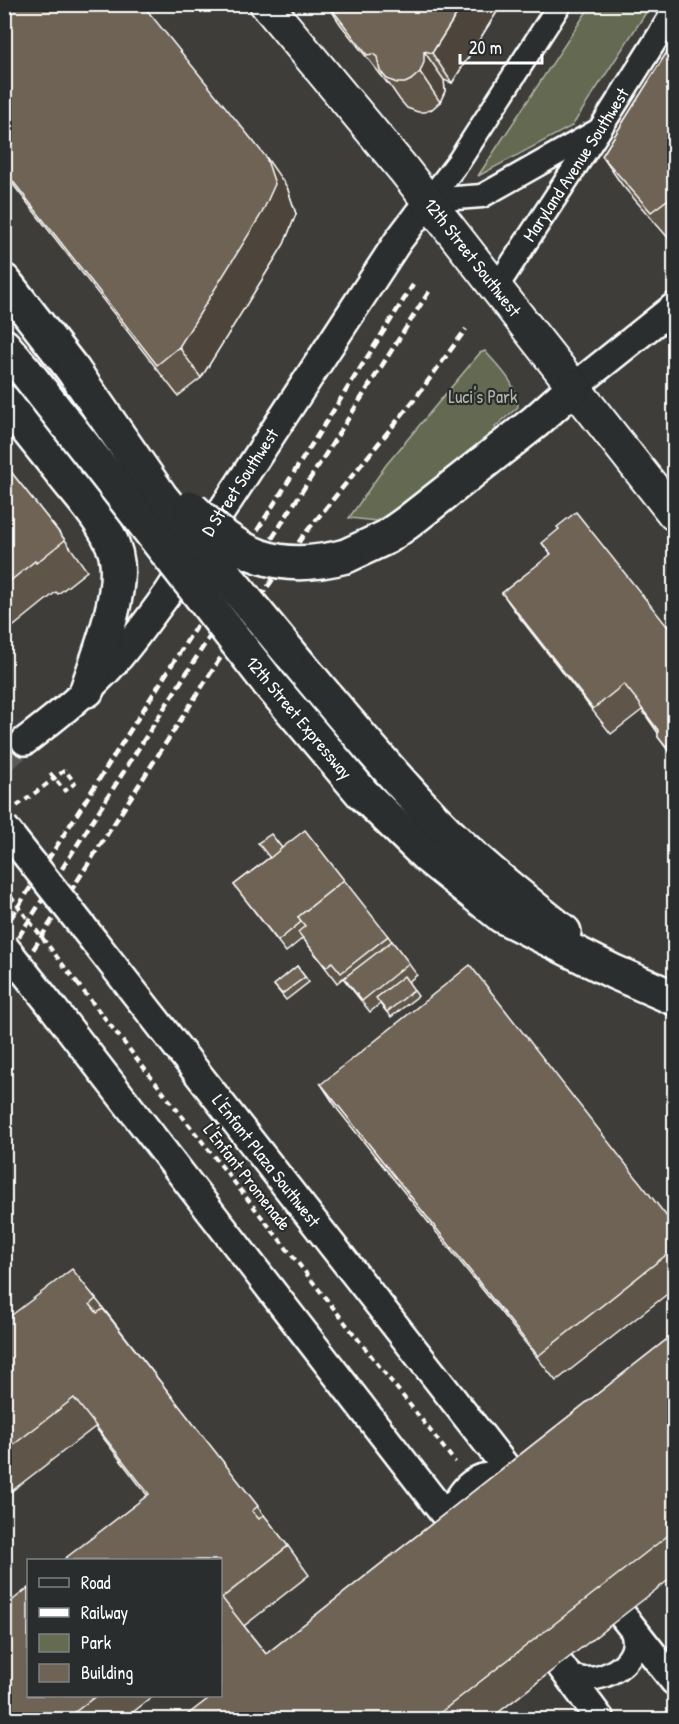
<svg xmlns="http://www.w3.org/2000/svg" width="679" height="1724" font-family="'Patrick Hand',sans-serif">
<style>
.green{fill:#646b51;stroke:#b2b5a8;stroke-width:1.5}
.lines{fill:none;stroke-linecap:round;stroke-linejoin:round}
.tertiary-tunnel{stroke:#5b5a57;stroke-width:27;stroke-dasharray:27 14;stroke-linecap:butt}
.minor-casing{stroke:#fff;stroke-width:27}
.tertiary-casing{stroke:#fff;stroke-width:32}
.secondary-casing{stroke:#fff;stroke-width:36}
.motorway-casing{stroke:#fff;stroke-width:38}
.path{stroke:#fff;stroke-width:4;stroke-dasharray:6 4.5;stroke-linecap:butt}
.minor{stroke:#2a2d2e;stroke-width:22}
.tertiary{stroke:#2a2d2e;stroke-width:27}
.secondary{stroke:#2a2d2e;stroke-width:32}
.motorway{stroke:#2a2d2e;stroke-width:33}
.rail{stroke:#fff;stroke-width:4.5;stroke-dasharray:9 4.5;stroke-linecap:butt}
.tertiary-bridge-casing{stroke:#fff;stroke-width:32;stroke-linecap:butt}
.motorway-bridge-casing{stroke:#fff;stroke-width:38;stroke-linecap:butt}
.path-bridge{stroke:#fff;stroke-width:4;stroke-dasharray:6 4.5;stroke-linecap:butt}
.tertiary-bridge{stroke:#2a2d2e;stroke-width:27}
.motorway-bridge{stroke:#2a2d2e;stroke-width:33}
.wall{fill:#5f5548;stroke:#fff;stroke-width:1.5}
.shaded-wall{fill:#4d453b;stroke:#fff;stroke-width:1.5}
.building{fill:#6e6354;stroke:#fff;stroke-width:1.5}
.labels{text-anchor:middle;stroke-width:4.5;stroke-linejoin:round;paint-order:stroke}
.street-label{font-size:18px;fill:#fff;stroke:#2a2d2e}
.park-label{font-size:18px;fill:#b2b5a8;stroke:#2a2d2e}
</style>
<rect width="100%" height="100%" fill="#3e3d39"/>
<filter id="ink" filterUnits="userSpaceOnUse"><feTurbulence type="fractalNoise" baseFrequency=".0167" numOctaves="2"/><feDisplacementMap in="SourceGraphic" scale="12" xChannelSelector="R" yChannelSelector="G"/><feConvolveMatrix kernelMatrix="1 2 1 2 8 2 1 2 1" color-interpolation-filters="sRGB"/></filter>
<g filter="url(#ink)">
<g class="green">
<path d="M591 5H651L572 126 478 176Z"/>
<path d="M485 351C500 369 517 382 518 407L495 427 497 431 388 514 376 521 349 518 386 465 480 353Z"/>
</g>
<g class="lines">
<path class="tertiary-tunnel" d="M4 758 25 741"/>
<g class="minor-casing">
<g id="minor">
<path d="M429 200 459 161 560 4"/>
<path d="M429 200 482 196 599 130"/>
<path id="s1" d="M496 288 600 129 674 11"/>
<path d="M447 1518C459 1486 475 1468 511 1475"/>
<path d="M567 1675C573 1676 580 1679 586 1679 606 1679 633 1665 634 1642 634 1638 632 1632 632 1628"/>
</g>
</g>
<g class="tertiary-casing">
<g id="tertiary">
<path d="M574 387 674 307"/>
<path id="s2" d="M25 741C56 717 88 692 115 662 134 640 151 616 168 593L398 241 429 200"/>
<path id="s3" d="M94 941 527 1494"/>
<path d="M53 1008 465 1541"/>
<path d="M623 1616 674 1681"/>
<path d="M560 1665 601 1720"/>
</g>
</g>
<g class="secondary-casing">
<g id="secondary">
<path id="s4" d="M266 4 404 170 496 288 674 514"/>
</g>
</g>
<g class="motorway-casing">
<g id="motorway">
<path d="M4 281 73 370"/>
<path d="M4 346 26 372"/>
<path d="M4 401C24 425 43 449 62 473 80 497 114 530 117 562 121 600 99 654 87 690"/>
<path d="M346 556 387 537 408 522 535 422 574 387"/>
<path d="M289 652C336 708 383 765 433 818 473 860 519 896 564 932"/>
<path d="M268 682 362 793 427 856 502 916 614 972 674 998"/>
</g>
</g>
<g class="path">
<path d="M50 773 65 791 75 783 65 770"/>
<path d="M17 806 43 787"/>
<path d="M77 983 455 1462"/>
</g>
<use href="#minor" class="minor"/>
<use href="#tertiary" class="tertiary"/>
<use href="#secondary" class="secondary"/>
<use href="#motorway" class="motorway"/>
<g class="rail">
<path d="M4 929 413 285"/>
<path d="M4 960 430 290"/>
<path d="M4 995 248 615 303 536 414 400 466 329"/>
</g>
<g class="tertiary-bridge-casing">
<g id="tertiary-bridge">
<path d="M4 827 94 941"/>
<path d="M4 946 53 1008"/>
</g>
</g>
<g class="motorway-bridge-casing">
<g id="motorway-bridge">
<path d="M73 370 161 497 289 652"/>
<path d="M26 372 268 682"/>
<path d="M191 508C239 556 278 574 346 556"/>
</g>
</g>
<g class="path-bridge">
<path d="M43 787 65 770"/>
<path d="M4 888 77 983"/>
</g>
<use href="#tertiary-bridge" class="tertiary-bridge"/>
<use href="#motorway-bridge" class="motorway-bridge"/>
</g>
<g class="wall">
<path d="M4 4 287 187 296 214 284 244 201 378 178 396 4 173Z"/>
<path d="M327 4H502L452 83 444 80 445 91 440 102 432 109 425 112H418L407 108 400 100 389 84H388L341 25Z"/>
<path d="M675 39V239L671 241 622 185 602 156Z"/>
<path d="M4 463 65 540 87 571 58 594 56 592 4 634Z"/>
<path d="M542 543 675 636V760L658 737V733L642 710 611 734 520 618 502 593 551 555Z"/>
<path d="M282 848 388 936 417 975 408 982 418 996 391 1017 380 1004 370 1012 343 978 337 983 303 938 286 952 234 885Z"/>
<path d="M297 966 309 982 286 1000 274 985Z"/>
<path d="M321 1084 675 1227V1288L556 1381 338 1110Z"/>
<path d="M96 1299 288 1546 309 1575 244 1626 266 1654 675 1333V1575L490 1719H182L220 1695 147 1495 95 1427 4 1497V1321Z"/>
<path d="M28 1695H155L124 1719H4Z"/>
</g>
<g class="shaded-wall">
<path d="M463 4H502L452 83 432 53Z"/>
<path d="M424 51 444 80 445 91 440 102 420 72Z"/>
<path d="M266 157 287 187 296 214 284 244 201 378 179 347Z"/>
</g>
<g class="building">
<path d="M4 4H142L266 157 275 184 262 213 179 347 157 365 4 170Z"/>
<path d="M328 4H463L432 53 424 51V62L420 72 411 80 405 83H397L387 79 380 71 377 57 373 54 367 55Z"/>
<path d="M675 39V194L651 212 602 156Z"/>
<path d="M4 463 65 540 36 563 35 561 4 586Z"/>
<path d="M576 512 675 636V740L666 747 658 737V730L640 706V704L624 684 593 709 502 593 551 554 542 543 559 529 557 527Z"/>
<path d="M305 830 344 880 298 917 301 922 278 941 234 885Z"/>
<path d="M271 834 282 848 270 858 258 843Z"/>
<path d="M344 880 388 936 341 973 332 962 326 967 298 932 305 926 298 917Z"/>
<path d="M392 941 409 963 362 1001 344 978Z"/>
<path d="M470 965 675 1227V1248L538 1356 321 1084Z"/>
<path d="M297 966 305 977 282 994 274 985Z"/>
<path d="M404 976 414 990 387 1012 376 998Z"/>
<path d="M72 1269 96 1299 90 1304 97 1313 103 1309 258 1506 252 1511 259 1519 264 1515 288 1546 222 1598 266 1654 675 1333V1530L432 1719H182L213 1695H220V1560H63L149 1494 74 1398 4 1452V1321Z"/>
<path d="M28 1588V1695H97L66 1719H4V1607Z"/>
</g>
</g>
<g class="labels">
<g class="street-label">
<text dy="6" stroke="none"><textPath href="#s1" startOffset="147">Maryland Avenue Southwest</textPath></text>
<text dy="6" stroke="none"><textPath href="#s4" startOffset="327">12th Street Southwest</textPath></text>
<text dy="6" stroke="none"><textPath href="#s2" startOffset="339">D Street Southwest</textPath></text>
<text transform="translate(299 718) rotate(50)" y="6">12th Street Expressway</text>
<text dy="6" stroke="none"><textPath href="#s3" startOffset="279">L'Enfant Plaza Southwest</textPath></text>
<text transform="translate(247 1177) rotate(52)" y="6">L'Enfant Promenade</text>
</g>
<g class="park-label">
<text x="483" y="403">Luci's Park</text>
</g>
</g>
<rect width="679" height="1724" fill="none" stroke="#2a2d2e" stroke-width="24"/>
<rect x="12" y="12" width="655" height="1700" fill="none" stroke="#fff" stroke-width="2" filter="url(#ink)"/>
<rect x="27" y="1559" width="195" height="138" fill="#2a2d2e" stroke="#7f8182" stroke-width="1.5"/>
<rect x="39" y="1578" width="30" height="9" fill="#2a2d2e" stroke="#7f8182" stroke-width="1.5"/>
<text x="81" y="1589" font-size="18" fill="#ffffff">Road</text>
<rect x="39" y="1608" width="30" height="9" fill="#ffffff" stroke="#7f8182" stroke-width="1.5"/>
<text x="81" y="1619" font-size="18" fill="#ffffff">Railway</text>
<rect x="39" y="1634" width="30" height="18" fill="#646b51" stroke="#7f8182" stroke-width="1.5"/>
<text x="81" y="1649" font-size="18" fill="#ffffff">Park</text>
<rect x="39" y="1664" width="30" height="18" fill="#6e6354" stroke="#7f8182" stroke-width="1.5"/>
<text x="81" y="1679" font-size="18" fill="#ffffff">Building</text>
<path d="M460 54v9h82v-9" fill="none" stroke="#ffffff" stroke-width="3"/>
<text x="469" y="54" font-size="18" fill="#ffffff" stroke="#2a2d2e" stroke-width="4.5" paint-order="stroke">20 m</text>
</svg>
